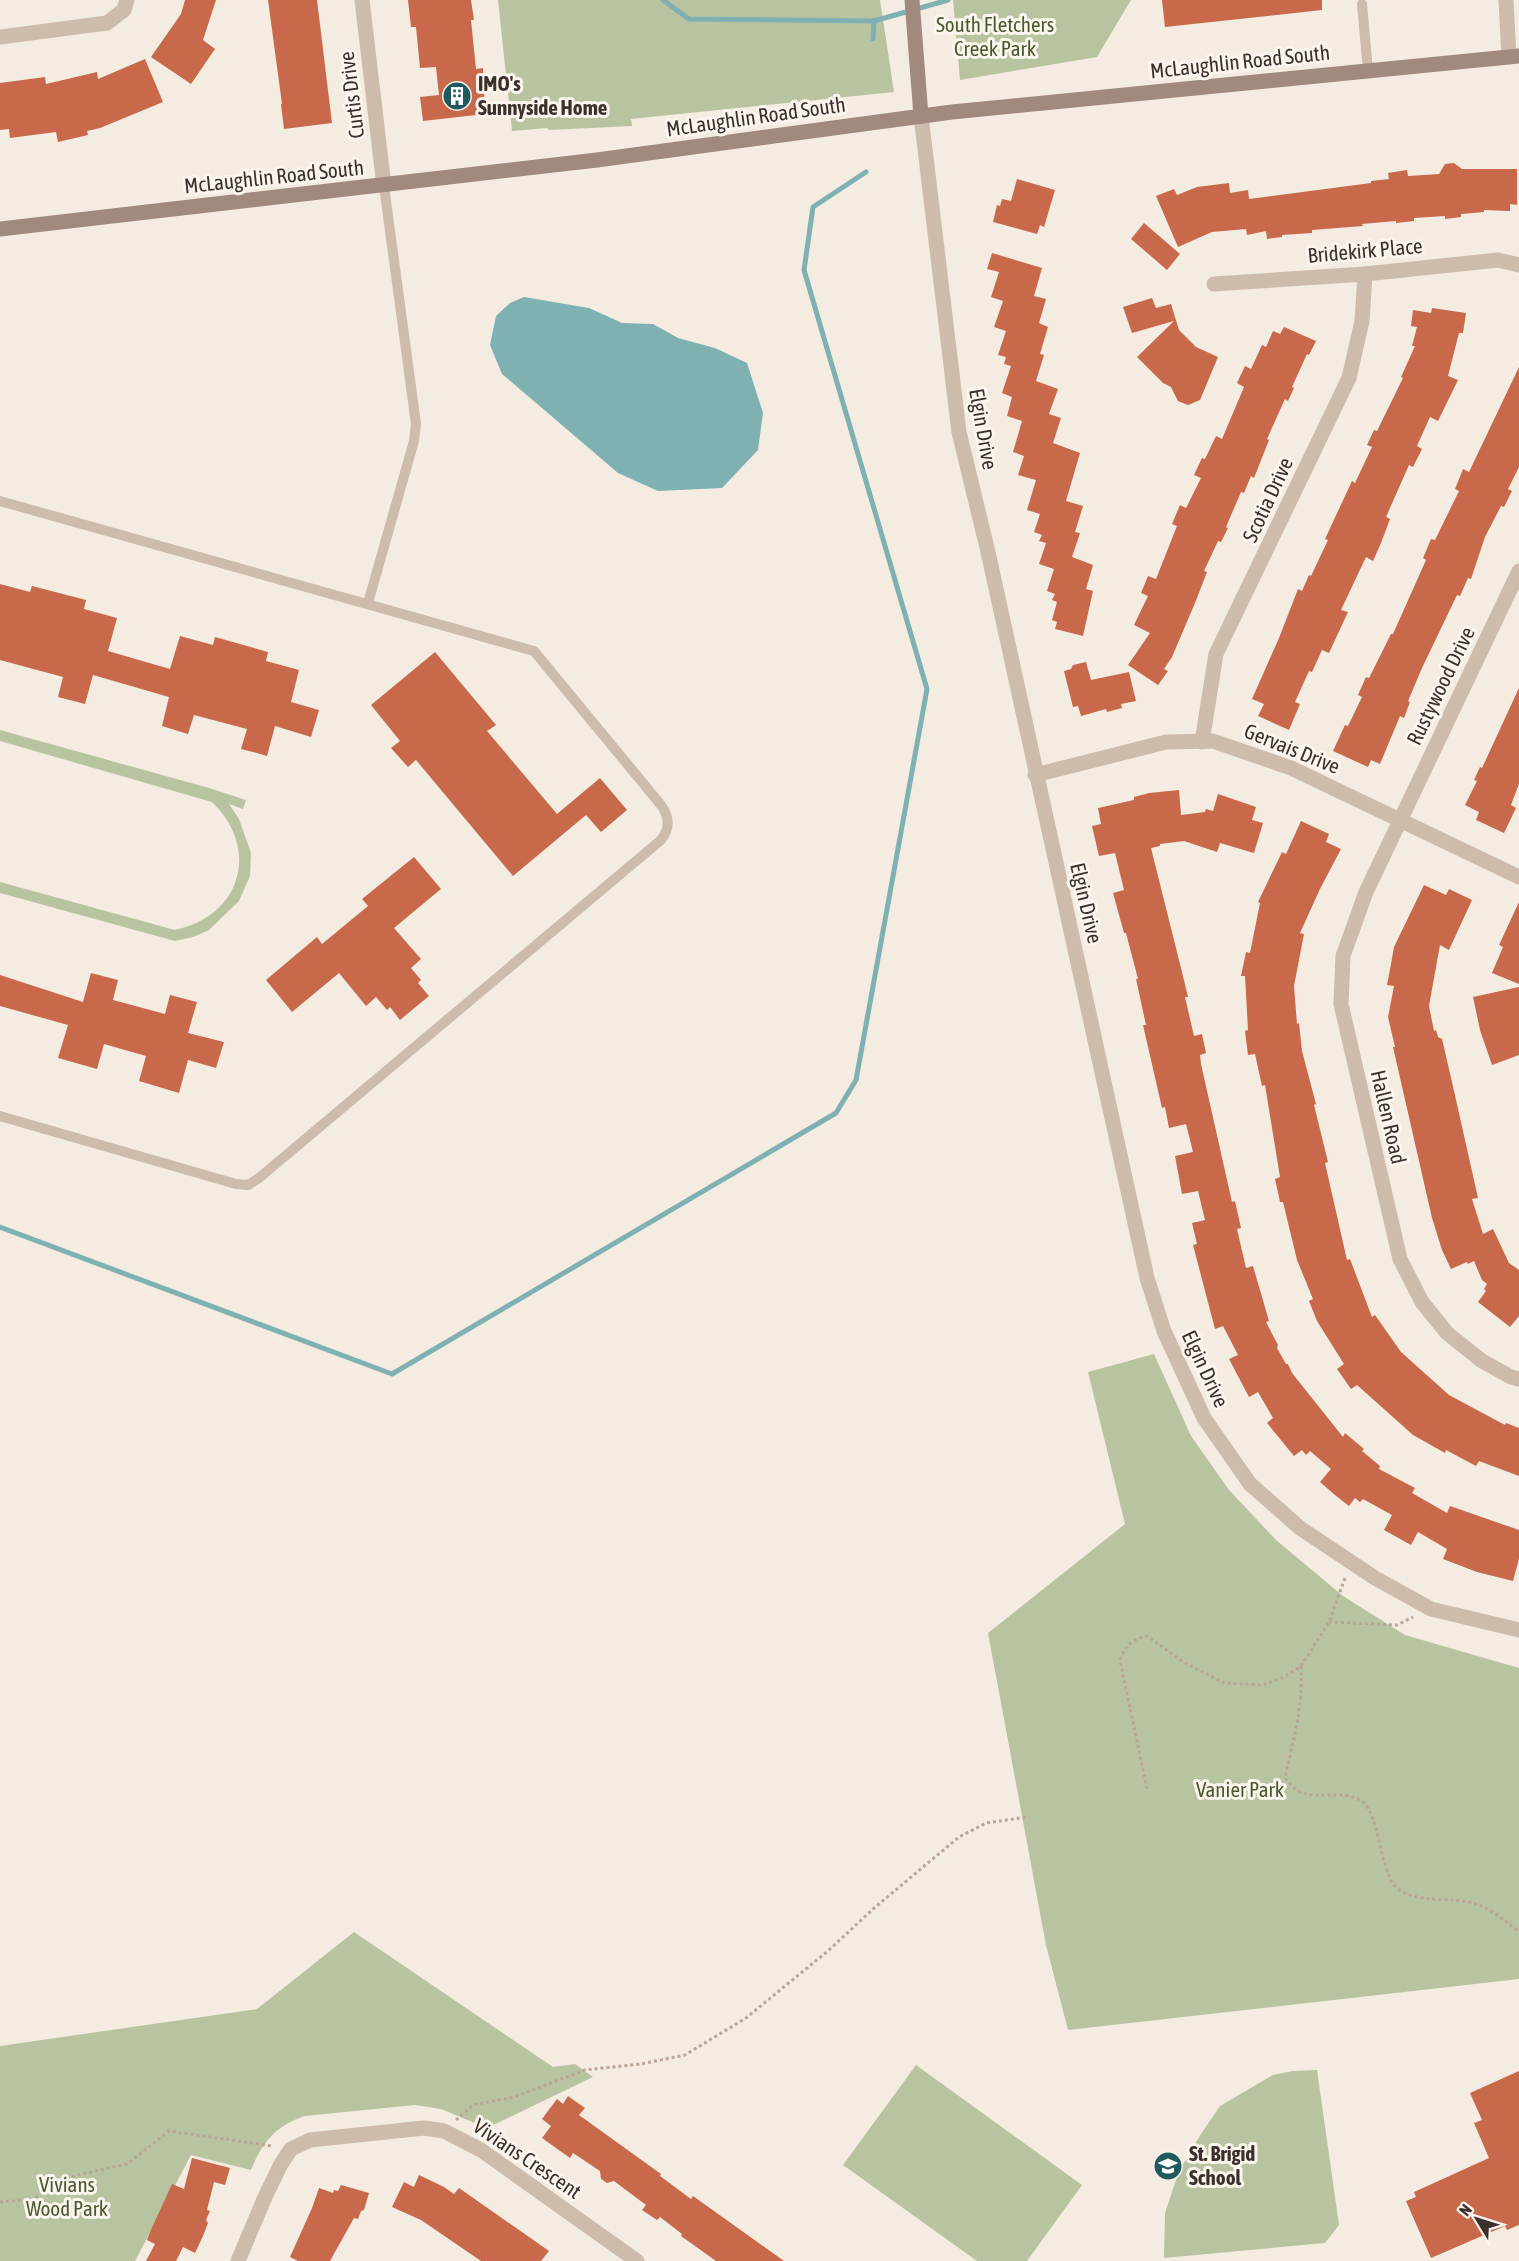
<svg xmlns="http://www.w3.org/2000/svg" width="1519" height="2261" font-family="'Asap Condensed',sans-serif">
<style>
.green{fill:#b8c4a0}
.water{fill:#7fb0b2}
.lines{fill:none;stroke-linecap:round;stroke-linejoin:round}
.stream{stroke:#7fb0b2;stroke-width:5}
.building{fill:#c8694b}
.path{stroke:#b9a596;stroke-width:3;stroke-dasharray:3 3;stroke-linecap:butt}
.lane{stroke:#cdbbac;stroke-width:10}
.street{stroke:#cdbbac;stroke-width:15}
.secondary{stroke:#a18a7d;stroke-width:15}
.labels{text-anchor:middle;stroke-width:6;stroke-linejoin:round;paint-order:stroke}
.park-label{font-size:21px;fill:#4a5a2e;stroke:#fbf5ee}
.street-label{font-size:21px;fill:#3b302b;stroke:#fbf5ee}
.poi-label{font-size:21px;font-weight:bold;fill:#3b302b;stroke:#fbf5ee;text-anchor:start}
</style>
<rect width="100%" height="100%" fill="#f4ebe1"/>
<g class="green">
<path d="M498 0H880L894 92 631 119 632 126 549 130 547 128 512 131Z"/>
<path d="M953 0H1131L1097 57 960 80Z"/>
<path d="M0 730 209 788 246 800 243 809 229 804 239 819 251 853 250 876 239 901 209 930 193 937 175 941 0 893V882L175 930C241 916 261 849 212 802L0 741Z"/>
<path d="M1154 1354 1191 1436 1229 1490 1276 1540 1343 1596 1405 1635 1519 1668V1979L1068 2030 1046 1945 988 1633 1125 1524 1088 1372Z"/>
<path d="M354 1932 553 2067 575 2064 593 2077 487 2128 441 2109 415 2105 305 2116C276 2125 262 2143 251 2170L191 2155 135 2261H0V2046L257 2009Z"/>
<path d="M916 2065 1082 2185 1027 2261H977L843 2165Z"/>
<path d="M1317 2070 1339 2225 1325 2243 1164 2258 1165 2213 1179 2171 1201 2134 1220 2106 1273 2075 1293 2071Z"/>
</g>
<path class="water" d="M524 297 589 308 622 323 653 324 678 338 715 348 747 363 763 413 758 450 722 488 658 491 618 473 502 374 490 345 496 316 510 303Z"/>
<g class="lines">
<g class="stream">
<path d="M663 0 689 19 874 21 948 0"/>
<path d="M873 39 874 21"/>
<path d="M0 1227 392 1374 836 1113 856 1080 927 689 804 270 813 207 866 172"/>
</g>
</g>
<g class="building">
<path d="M185 0H216L203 40 215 49 191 84 151 57 181 14Z"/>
<path d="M268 0H317L332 123 284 129 281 104H282Z"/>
<path d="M408 0H471L474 20H471L476 69 483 68 485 114 423 121 420 97 439 95 436 67 420 68 416 27H411Z"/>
<path d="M1162 0H1322V10L1165 27Z"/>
<path d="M145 59 163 102 100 128 87 131 88 135 58 142 56 132 10 138 9 129 0 130V83L45 77 46 84 97 72 98 79Z"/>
<path d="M1454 163 1462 169H1517V205L1510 204V211L1484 210V212L1461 214V217L1445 219V216L1414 218V221L1396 223V221L1362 224 1363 226 1312 230V233L1282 235V237L1267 239 1266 231 1247 235 1246 229 1212 232 1178 247 1156 196 1174 189 1177 195 1197 187 1229 183 1230 193 1248 190 1249 199 1371 183V181L1389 179 1388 173 1407 170 1408 176 1439 174 1445 164Z"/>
<path d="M1017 179 1055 190 1044 227 1040 225 1037 234 993 222 997 205 1000 206 1002 199 1011 201Z"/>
<path d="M1144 223 1180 254 1167 270 1131 239Z"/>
<path d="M992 253 1042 268 1034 296 1046 299 1039 323 1048 327 1040 354 1044 355 1036 381 1058 389 1049 414 1061 418 1053 443 1080 453 1066 501 1083 506 1075 532 1080 533 1072 557 1093 565 1086 589 1093 591 1083 636 1055 629 1057 622 1052 620 1057 602 1052 600 1055 594 1047 591 1054 569 1039 564 1046 543 1039 541 1042 535 1034 532 1040 514 1027 510 1036 480 1018 475 1024 456 1013 452 1022 421 1007 416 1012 397 1002 393 1011 366 1004 364 1006 357 998 355 1006 331 994 327 1003 301 991 297 999 272 987 269Z"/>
<path d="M1152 298 1156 308 1171 304 1179 330 1196 347 1218 357 1200 400 1188 405 1178 401 1171 387 1163 383 1137 357 1174 321 1132 333 1123 307Z"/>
<path d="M1432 308 1466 313 1463 333H1459L1448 376 1458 380 1438 421 1430 417 1417 446 1422 449 1413 467 1409 465 1386 517 1390 519 1381 543 1373 561 1366 557 1341 610 1348 612 1329 653 1322 650 1312 672 1309 671 1295 702 1300 704 1289 730 1258 716 1264 704 1252 699 1279 638 1298 589 1302 591 1309 575 1311 576 1328 540 1325 539 1352 481 1355 483 1372 447 1367 445 1374 430 1377 431 1403 378 1401 377 1415 346H1412L1417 327 1411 326 1413 310 1431 313Z"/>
<path d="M1284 327 1316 341 1309 355 1307 354 1292 387 1294 388 1288 401 1285 399 1267 439 1269 440 1254 478 1251 476 1244 493 1241 492 1226 527 1228 528 1221 542 1218 541 1204 571 1207 572 1195 603 1172 657 1164 669 1168 671 1158 685 1128 665 1150 633 1134 625 1148 596 1141 593 1148 576 1156 579 1177 526 1172 524 1180 505 1186 508 1201 478 1194 475 1202 458 1205 459 1216 436 1222 439 1244 387 1237 383 1245 366 1251 369 1262 345 1266 347 1273 331 1280 334Z"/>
<path d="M1519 367V467L1508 489 1512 491 1504 507 1501 506 1485 537 1471 579 1468 578 1460 596 1457 595 1422 668 1408 701 1410 702 1404 718 1400 716 1380 764 1371 760 1368 767 1333 751 1345 725 1348 726 1362 697 1358 695 1366 677 1369 678 1391 634H1393L1426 560 1423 558 1431 539 1435 540 1459 491 1455 489 1463 469 1469 472Z"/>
<path d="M0 584 30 592 32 586 86 600 84 609 117 618 108 651 170 669 180 636 213 645 215 637 268 652 266 661 299 670 291 702 319 710 311 737 275 726 267 756 257 753 241 749 247 729 194 715 188 734 162 726 169 697 93 675 85 704 58 697 63 677 0 660Z"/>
<path d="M435 652 496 725 487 731 557 814 600 778 627 810 601 832 586 815 513 876 416 760 408 767 391 748 400 741 371 705Z"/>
<path d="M1086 662 1091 680 1129 672 1136 701 1121 704 1122 708 1107 712 1106 709 1081 716 1078 706 1073 707 1064 671 1071 669 1073 665Z"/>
<path d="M1519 688V784L1511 805 1516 808 1504 833 1476 820 1479 812 1465 805 1477 781 1474 780 1480 767 1482 768Z"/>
<path d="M1179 790 1181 815 1205 812 1206 809 1213 811 1218 794 1256 807 1252 820 1263 823 1254 853 1220 843 1217 852 1184 841 1160 844V846L1151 848 1182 972 1188 997H1185L1194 1036 1202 1034 1206 1053 1200 1055 1201 1064 1232 1202 1235 1201 1241 1228 1237 1229 1246 1268 1253 1266 1269 1321 1266 1322 1278 1345 1277 1348 1286 1364H1288L1292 1373 1343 1437 1345 1433 1364 1449 1362 1451 1380 1466 1379 1469 1415 1488 1412 1493 1447 1513 1450 1506 1519 1530V1559L1513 1581 1477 1572 1443 1559 1447 1549 1418 1532 1411 1545 1384 1530 1392 1515 1363 1499 1360 1502 1355 1498 1349 1506 1335 1495 1320 1482 1331 1469 1310 1451 1306 1455 1302 1450 1294 1456 1267 1423 1273 1418 1258 1392 1249 1397 1229 1359 1238 1355 1223 1326 1215 1329 1193 1245 1197 1244 1192 1223 1205 1220 1198 1191 1182 1194 1175 1156 1193 1152 1186 1124 1169 1128 1165 1107 1162 1108 1143 1025H1146L1136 979H1138L1126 933H1124L1113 893 1124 890 1115 853 1099 856 1092 826 1101 824 1098 808 1134 800V797L1149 793Z"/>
<path d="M1301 821 1329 834 1326 842 1341 849 1320 889 1300 933 1304 934 1294 986 1297 1024 1299 1023 1302 1051 1316 1104 1314 1105 1328 1162 1325 1163 1347 1260 1350 1259 1372 1317 1375 1315 1401 1352 1449 1395 1505 1425 1506 1423 1519 1428V1476L1479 1461 1476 1466 1446 1450 1445 1453 1413 1435 1357 1385 1351 1389 1337 1369 1344 1364 1317 1321 1309 1301 1313 1299 1297 1260 1283 1202H1280L1275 1179 1280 1177 1265 1085 1262 1086 1255 1054 1248 1055 1245 1031 1248 1030 1245 976H1241L1246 952 1250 953 1260 903 1258 902 1282 852 1286 854Z"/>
<path d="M414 857 441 889 394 928 421 959 411 968 421 980 418 983 429 996 400 1020 390 1007 387 1010 376 997 366 1006 339 973 292 1012 266 980 317 937 322 944 368 906 362 899Z"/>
<path d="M1424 885 1446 895 1449 889 1472 900 1449 950 1440 945 1429 1006 1434 1031 1436 1030 1438 1037 1442 1039 1452 1082 1478 1198 1472 1199 1483 1234 1493 1229 1509 1263 1519 1270V1316L1510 1327 1478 1302 1486 1291 1484 1289 1487 1284 1482 1280 1474 1261 1468 1264 1467 1262 1451 1269 1442 1250 1432 1218 1393 1047H1395L1388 1017 1394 986 1387 985 1391 964 1394 947Z"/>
<path d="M1519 902V984L1492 973 1503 947 1499 945Z"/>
<path d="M91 973 118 980 113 1000 165 1014 170 995 197 1002 188 1033 224 1042 216 1068 188 1060 179 1093 139 1081 146 1056 104 1044 97 1069 58 1058 68 1025 0 1006V975L83 1002Z"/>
<path d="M1519 987V1055L1492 1065 1480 1030 1473 997Z"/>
<path d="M1519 2071V2225L1507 2230 1505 2226 1431 2258 1406 2201 1416 2197 1414 2192 1489 2158 1474 2123 1482 2120 1470 2093Z"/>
<path d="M568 2096 585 2108 579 2115 661 2174 660 2176 691 2199 693 2196 784 2261H716L681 2236 682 2234 660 2217 657 2220 642 2210 646 2205 614 2181 607 2183 601 2179 600 2171 573 2153 570 2158 542 2138 551 2126 542 2119 557 2099 563 2104Z"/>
<path d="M192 2158 230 2168 225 2185 214 2182 207 2210 210 2211 206 2220 208 2223 203 2236 195 2253 183 2247 176 2261H146L155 2244 147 2240 150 2232 172 2184 184 2189Z"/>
<path d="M419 2175 444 2187 454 2194 459 2188 549 2251 541 2261H481L421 2220 392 2207 404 2182 414 2187Z"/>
<path d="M341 2185 369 2193 364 2210 361 2211 358 2219 354 2218 330 2261H298L290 2257 312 2208 319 2188 333 2193 334 2190 338 2191Z"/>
</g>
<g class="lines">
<g class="path">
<path d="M1329 1622 1397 1625 1413 1617"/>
<path d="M1301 1666C1303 1709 1294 1736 1285 1778 1307 1809 1333 1786 1360 1800 1379 1810 1380 1868 1394 1885 1411 1905 1453 1896 1477 1904 1493 1910 1506 1922 1519 1932"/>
<path d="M1147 1789 1120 1660C1126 1645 1131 1640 1147 1636L1185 1663 1224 1683 1263 1685 1282 1678 1301 1666 1329 1622 1345 1578"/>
<path d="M456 2120 473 2105 514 2097 585 2070 641 2064 685 2055 746 2018 829 1950 873 1909 959 1837 986 1823 1027 1817"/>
<path d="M0 2202 33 2199 69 2177 127 2164 169 2131 272 2146"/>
</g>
<g class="lane">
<path d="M1362 4 1368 71"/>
<path d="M0 501 534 651 661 805C670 818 670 828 661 840L259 1178 248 1185 236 1184 0 1116"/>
<path d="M368 603 414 441 416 424 384 186"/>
</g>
<g class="street">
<path d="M362 0 384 186"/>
<path d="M1506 0 1509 57"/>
<path d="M0 37 107 23 124 10 127 0"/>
<path d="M921 116 959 432 988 552 1147 1278 1164 1331 1204 1418 1250 1484 1300 1528 1375 1578 1431 1609 1519 1630"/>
<path d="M1214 284 1365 274 1498 260 1519 265"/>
<path d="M1519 571 1366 892 1343 956 1341 1004 1400 1259 1422 1302 1447 1333 1482 1361 1511 1377 1519 1379"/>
<path d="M1202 742 1216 654 1349 378 1362 321 1365 274"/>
<path d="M1035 775 1166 742 1213 741 1291 768 1519 877"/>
<path d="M238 2261 265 2197 281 2164 291 2149 310 2140 424 2128 444 2131 481 2150 637 2261"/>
</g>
<g class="secondary">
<path d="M912 0 921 116"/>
<path d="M0 229 597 160 952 112 1519 56"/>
</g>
</g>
<defs>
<g id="building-disc" transform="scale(1.5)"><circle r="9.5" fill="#1f5a5e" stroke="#fbf5ee"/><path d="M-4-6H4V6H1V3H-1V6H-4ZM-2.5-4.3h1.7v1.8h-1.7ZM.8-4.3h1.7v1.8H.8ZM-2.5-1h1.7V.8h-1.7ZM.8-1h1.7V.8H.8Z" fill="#fff"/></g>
<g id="school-disc" transform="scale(1.5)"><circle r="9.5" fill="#1f5a5e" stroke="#fbf5ee"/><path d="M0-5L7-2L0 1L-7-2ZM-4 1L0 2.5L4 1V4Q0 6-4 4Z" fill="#fff"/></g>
</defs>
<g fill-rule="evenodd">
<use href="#building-disc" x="457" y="96"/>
<use href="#school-disc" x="1168" y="2166"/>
</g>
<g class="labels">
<g class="park-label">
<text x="995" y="32">South Fletchers<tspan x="995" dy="24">Creek Park</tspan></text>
<text x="1240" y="1797">Vanier Park</text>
<text x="67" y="2192">Vivians<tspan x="67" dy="24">Wood Park</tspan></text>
</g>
<g class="street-label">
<text transform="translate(1240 62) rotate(-6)" y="7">McLaughlin Road South</text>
<text transform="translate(352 95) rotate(-97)" y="7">Curtis Drive</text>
<text transform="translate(756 117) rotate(-8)" y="7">McLaughlin Road South</text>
<text transform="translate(274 177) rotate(-6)" y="7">McLaughlin Road South</text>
<text transform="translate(1365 251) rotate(-5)" y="7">Bridekirk Place</text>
<text transform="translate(983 429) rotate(80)" y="7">Elgin Drive</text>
<text transform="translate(1268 500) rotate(-65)" y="7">Scotia Drive</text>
<text transform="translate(1441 686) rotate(-64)" y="7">Rustywood Drive</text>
<text transform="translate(1292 749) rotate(22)" y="7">Gervais Drive</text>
<text transform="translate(1086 903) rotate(77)" y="7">Elgin Drive</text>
<text transform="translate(1388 1117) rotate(77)" y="7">Hallen Road</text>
<text transform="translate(1205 1369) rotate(65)" y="7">Elgin Drive</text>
<text transform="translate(527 2159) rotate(34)" y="7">Vivians Crescent</text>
</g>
<g class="poi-label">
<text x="478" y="91">IMO's<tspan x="478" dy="24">Sunnyside Home</tspan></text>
<text x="1189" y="2161">St. Brigid<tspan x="1189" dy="24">School</tspan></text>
</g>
</g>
<g transform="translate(1477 2219) rotate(308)" stroke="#fbf5ee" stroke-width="4.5" paint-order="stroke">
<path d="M0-4.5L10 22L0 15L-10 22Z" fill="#3b302b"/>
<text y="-9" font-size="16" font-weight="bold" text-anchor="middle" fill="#3b302b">N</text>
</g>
</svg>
